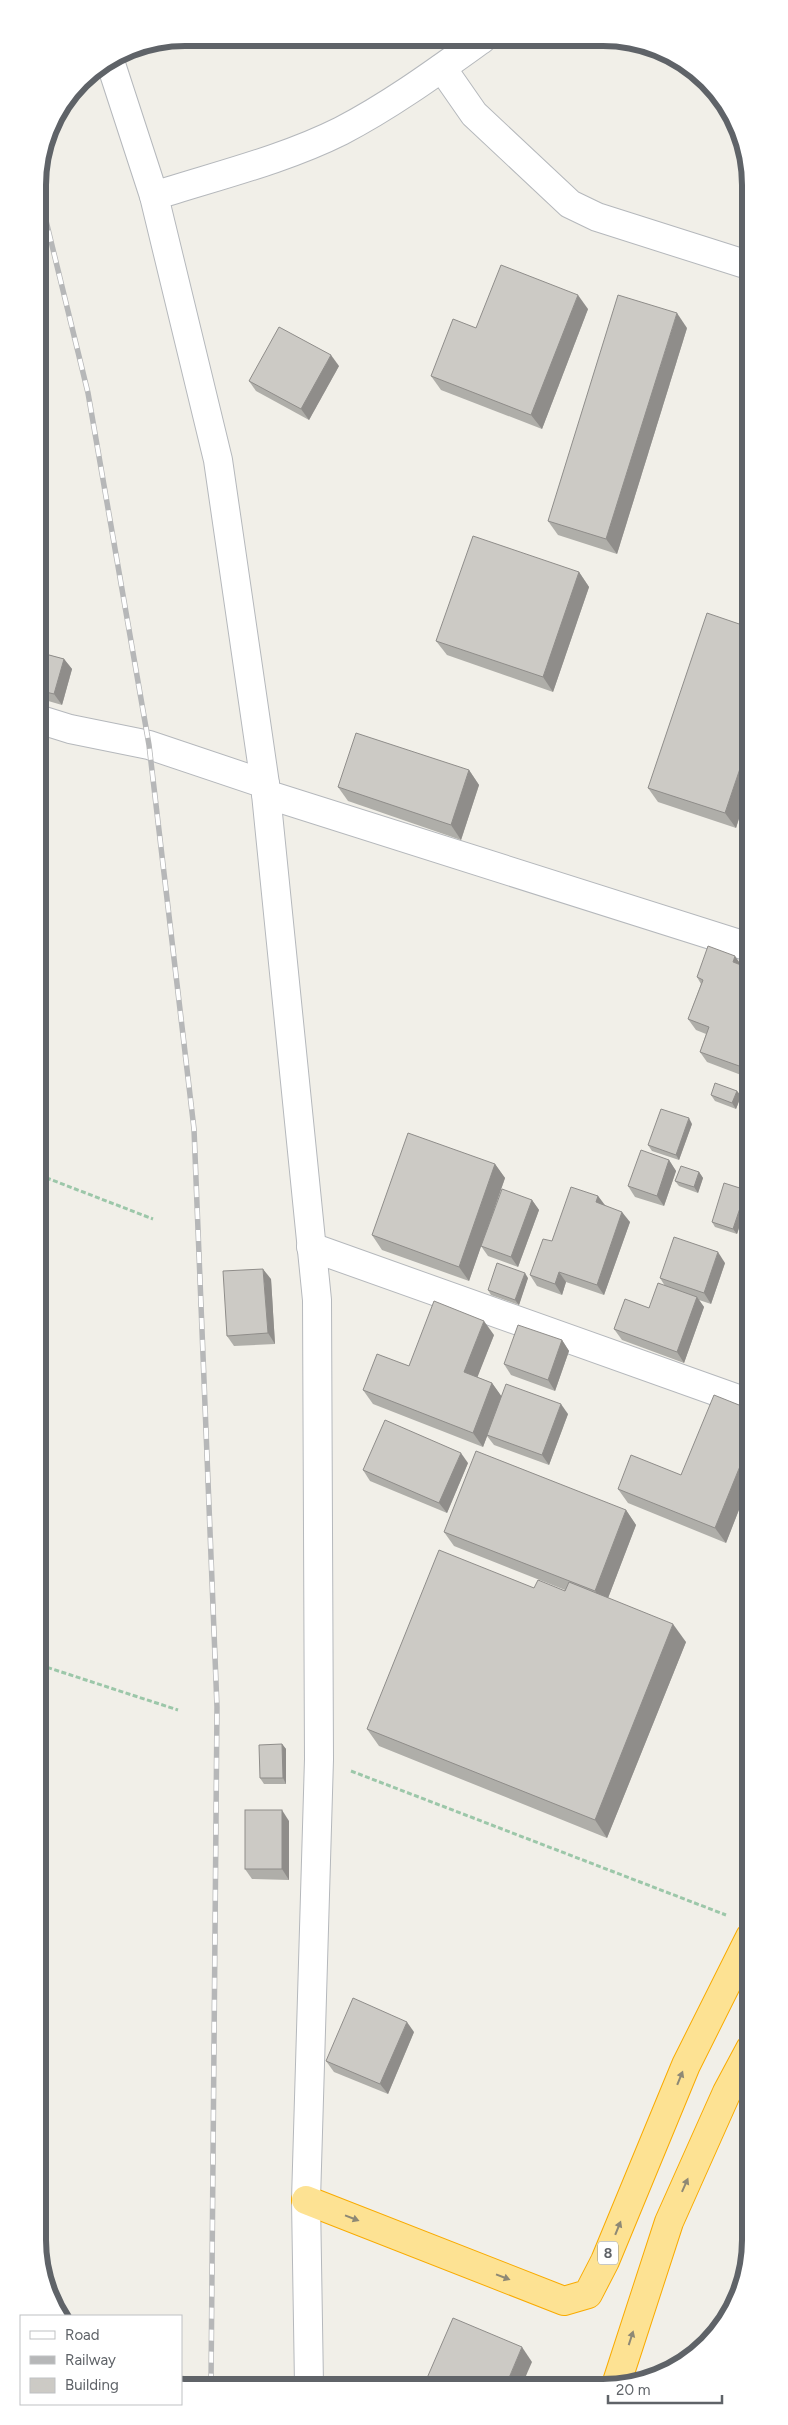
<svg xmlns="http://www.w3.org/2000/svg" width="788" height="2425" font-family="Figtree,sans-serif">
<style>
.lines{fill:none;stroke-linecap:round;stroke-linejoin:round}
.minor-casing{stroke:#b5b8bc;stroke-width:30}
.highway-casing{stroke:#f9ab00;stroke-width:30}
.path{stroke:#9cc7a9;stroke-width:3;stroke-dasharray:5 2.5;stroke-linecap:butt}
.minor{stroke:#fff;stroke-width:28}
.highway{stroke:#fde293;stroke-width:28}
.rail-casing{stroke:#b6b7b8;stroke-width:5.5}
.rail{stroke:#fff;stroke-width:4;stroke-dasharray:11;stroke-linecap:butt}
.wall{fill:#afaea9}
.shaded-wall{fill:#8f8d8a}
.building{fill:#cccac5;stroke:#8f8d8a}
.oneway{fill:#8e8975}
.labels{text-anchor:middle;stroke-width:4;stroke-linejoin:round;paint-order:stroke}
.shield{fill:#fff;stroke:#8f9295;stroke-width:1}
.shield-label{font-size:14px;font-weight:bold;fill:#5f6368}
.rim{fill:none;stroke:#5f6368;stroke-width:6}
</style>
<rect width="100%" height="100%" fill="#f1efe8"/>
<g class="lines">
<g class="minor-casing">
<g id="minor">
<path d="M110 61 154 196 218 460 265 784 317 1300 319 1759 306 2200 309 2385"/>
<path d="M442 68 474 114 570 204 597 217 748 265"/>
<path d="M154 196C216 176 283 160 341 131 391 105 436 72 482 39"/>
<path d="M38 719 70 729 149 745 265 784"/>
<path d="M266 794 749 947"/>
<path d="M311 1247 749 1403"/>
</g>
</g>
<g class="highway-casing">
<g id="highway">
<path d="M306 2200 564 2301 588 2294 605 2261 686 2065 750 1937"/>
<path d="M616 2385 669 2222 727 2092 750 2049"/>
</g>
</g>
<g class="path">
<path d="M39 1175 153 1219"/>
<path d="M40 1665 178 1710"/>
<path d="M351 1771 726 1915"/>
</g>
<use href="#minor" class="minor"/>
<use href="#highway" class="highway"/>
<g class="rail-casing">
<path id="rail" d="M38 188 88 393 149 745 194 1129 217 1707 211 2385"/>
</g>
<use href="#rail" class="rail"/>
</g>
<g class="wall">
<path d="M588 309 542 429 441 390 431 376 476 328Z"/>
<path d="M687 328 617 554 558 535 548 521Z"/>
<path d="M339 366 309 420 256 391 249 381Z"/>
<path d="M579 572 589 587 553 692 447 655 436 641Z"/>
<path d="M748 627V790L736 828 658 802 648 788Z"/>
<path d="M38 652 64 659 72 669 62 705 38 698Z"/>
<path d="M469 770 479 785 461 840 348 801 338 787Z"/>
<path d="M741 965 749 968V1078L707 1062 700 1052 706 1034 696 1030 688 1019 701 984 697 977Z"/>
<path d="M737 1091 741 1096 736 1109 715 1101 711 1095Z"/>
<path d="M692 1124 679 1160 652 1151 648 1145Z"/>
<path d="M669 1160 676 1171 664 1206 635 1197 628 1186Z"/>
<path d="M495 1164 505 1178 494 1210 532 1200 539 1210 518 1267 488 1256 481 1246 469 1281 382 1250 372 1235Z"/>
<path d="M699 1172 703 1178 698 1193 679 1186 675 1181Z"/>
<path d="M749 1190V1201L748 1200 737 1234 715 1227 712 1222 748 1193Z"/>
<path d="M598 1196 605 1205 630 1222 604 1295 566 1282 562 1295 537 1286 530 1275 552 1241Z"/>
<path d="M725 1263 711 1304 699 1300 704 1307 684 1363 622 1340 614 1329 649 1308 665 1286 660 1278Z"/>
<path d="M528 1278 519 1305 491 1295 488 1290Z"/>
<path d="M271 1279 275 1344 234 1346 227 1336Z"/>
<path d="M494 1335 477 1377 492 1383 501 1396 568 1414 549 1465 494 1445 487 1436 483 1447 373 1404 363 1390 409 1366Z"/>
<path d="M562 1340 569 1351 555 1391 511 1375 504 1364Z"/>
<path d="M749 1409V1484L726 1543 628 1503 618 1489 681 1475Z"/>
<path d="M468 1463 447 1513 370 1481 363 1470Z"/>
<path d="M626 1510 636 1525 608 1598 686 1642 607 1838 379 1746 367 1729 565 1590 454 1546 444 1532Z"/>
<path d="M282 1744 286 1749V1784H264L260 1778Z"/>
<path d="M289 1821V1880L252 1879 245 1869Z"/>
<path d="M414 2032 388 2094 334 2072 326 2061Z"/>
</g>
<g class="shaded-wall">
<path d="M578 295 588 309 542 429 531 415Z"/>
<path d="M677 313 687 328 617 554 606 539Z"/>
<path d="M331 355 339 366 309 420 301 409Z"/>
<path d="M579 572 589 587 553 692 543 677Z"/>
<path d="M64 659 72 669 62 705 54 694Z"/>
<path d="M748 745V790L736 828 725 813Z"/>
<path d="M469 770 479 785 461 840 451 825Z"/>
<path d="M735 956 742 966 733 962Z"/>
<path d="M749 1048V1078L742 1067Z"/>
<path d="M737 1091 741 1096 736 1109 732 1103Z"/>
<path d="M689 1118 692 1124 679 1160 676 1155Z"/>
<path d="M669 1160 676 1171 664 1206 657 1196Z"/>
<path d="M495 1164 505 1178 469 1281 459 1267Z"/>
<path d="M699 1172 703 1178 698 1193 694 1187Z"/>
<path d="M746 1190 749 1194 747 1197 748 1200 737 1234 733 1229Z"/>
<path d="M598 1196 606 1207 596 1202Z"/>
<path d="M532 1200 539 1210 518 1267 511 1257Z"/>
<path d="M622 1212 630 1222 604 1295 597 1285Z"/>
<path d="M718 1252 725 1263 711 1304 704 1293Z"/>
<path d="M263 1269 271 1279 275 1344 268 1333Z"/>
<path d="M559 1272 566 1282 562 1295 555 1284Z"/>
<path d="M525 1273 528 1278 519 1305 515 1300Z"/>
<path d="M697 1297 704 1307 684 1363 677 1352Z"/>
<path d="M484 1321 494 1335 474 1386 464 1372Z"/>
<path d="M562 1340 569 1351 555 1391 548 1380Z"/>
<path d="M492 1383 502 1397 483 1447 473 1433Z"/>
<path d="M561 1404 568 1414 549 1465 542 1455Z"/>
<path d="M749 1444V1484L726 1543 715 1528Z"/>
<path d="M461 1453 468 1463 447 1513 439 1503Z"/>
<path d="M626 1510 636 1525 605 1606 595 1591Z"/>
<path d="M673 1624 686 1642 607 1838 595 1820Z"/>
<path d="M282 1744 286 1749V1784L283 1778Z"/>
<path d="M282 1810 289 1821V1880L282 1869Z"/>
<path d="M407 2022 414 2032 388 2094 380 2084Z"/>
<path d="M522 2347 532 2362 522 2385H506Z"/>
</g>
<g class="building">
<path d="M501 265 578 295 531 415 431 376 453 319 476 328Z"/>
<path d="M618 295 677 313 606 539 548 521Z"/>
<path d="M279 327 331 355 301 409 249 381Z"/>
<path d="M473 536 579 572 543 677 436 641Z"/>
<path d="M707 613 748 627V745L725 813 648 788Z"/>
<path d="M38 652 64 659 54 694 38 690Z"/>
<path d="M356 733 469 770 451 825 338 787Z"/>
<path d="M708 946 735 956 733 962 749 968V1048L742 1067 700 1052 709 1027 688 1019 703 980 697 977Z"/>
<path d="M715 1083 737 1091 732 1103 711 1095Z"/>
<path d="M661 1109 689 1118 676 1155 648 1145Z"/>
<path d="M408 1133 495 1164 459 1267 372 1235Z"/>
<path d="M641 1150 669 1160 657 1196 628 1186Z"/>
<path d="M681 1166 699 1172 694 1187 675 1181Z"/>
<path d="M724 1183 746 1190 733 1229 712 1222Z"/>
<path d="M571 1187 598 1196 596 1202 622 1212 597 1285 559 1272 555 1284 530 1275 543 1239 552 1241Z"/>
<path d="M502 1189 532 1200 511 1257 481 1246Z"/>
<path d="M749 1190V1198L747 1197Z"/>
<path d="M674 1237 718 1252 704 1293 660 1278Z"/>
<path d="M497 1263 525 1273 515 1300 488 1290Z"/>
<path d="M263 1269 268 1333 227 1336 223 1271Z"/>
<path d="M658 1283 697 1297 677 1352 614 1329 625 1299 649 1308Z"/>
<path d="M434 1301 484 1321 464 1372 492 1383 473 1433 363 1390 377 1354 409 1366Z"/>
<path d="M518 1325 562 1340 548 1380 504 1364Z"/>
<path d="M506 1384 561 1404 542 1455 487 1435Z"/>
<path d="M714 1395 749 1409V1444L715 1528 618 1489 631 1455 681 1475Z"/>
<path d="M385 1420 461 1453 439 1503 363 1470Z"/>
<path d="M476 1451 626 1510 595 1591 444 1532Z"/>
<path d="M439 1550 534 1588 538 1580 565 1591 569 1582 673 1624 595 1820 367 1729Z"/>
<path d="M282 1744 283 1778H260L259 1745Z"/>
<rect x="245" y="1810" width="37" height="59"/>
<path d="M353 1998 407 2022 380 2084 326 2061Z"/>
<path d="M453 2318 522 2347 506 2385H424Z"/>
</g>
<defs><path id="oneway-solid" d="M-6-.8H1V-3.2L6.5 0L1 3.2V.8H-6Z" transform="scale(1.25)"/></defs>
<g class="oneway">
<use href="#oneway-solid" transform="translate(680 2078) rotate(-68)"/>
<use href="#oneway-solid" transform="translate(685 2185) rotate(-66)"/>
<use href="#oneway-solid" transform="translate(352 2218) rotate(21)"/>
<use href="#oneway-solid" transform="translate(618 2228) rotate(-68)"/>
<use href="#oneway-solid" transform="translate(503 2277) rotate(21)"/>
<use href="#oneway-solid" transform="translate(631 2338) rotate(-72)"/>
</g>
<g class="labels">
<rect class="shield" x="598" y="2241.5" width="20" height="23" rx="4"/>
<g class="shield-label">
<text x="608" y="2258">8</text>
</g>
</g>
<path d="M0 0H788V2425H0ZM185 46H603A139 139 0 0 1 742 185V2240A139 139 0 0 1 603 2379H185A139 139 0 0 1 46 2240V185A139 139 0 0 1 185 46Z" fill="#fff" fill-rule="evenodd"/>
<path class="rim" d="M185 46H603A139 139 0 0 1 742 185V2240A139 139 0 0 1 603 2379H185A139 139 0 0 1 46 2240V185A139 139 0 0 1 185 46Z"/>
<rect x="20" y="2315" width="162" height="90" fill="#ffffff" stroke="#bfc1c3"/>
<rect x="30" y="2331" width="25" height="8" fill="#ffffff" stroke="#bfc1c3"/>
<text x="65" y="2340" font-size="15" fill="#5f6368">Road</text>
<rect x="30" y="2356" width="25" height="8" fill="#b6b7b8" stroke="#bfc1c3"/>
<text x="65" y="2365" font-size="15" fill="#5f6368">Railway</text>
<rect x="30" y="2378" width="25" height="15" fill="#cccac5" stroke="#bfc1c3"/>
<text x="65" y="2390" font-size="15" fill="#5f6368">Building</text>
<path d="M608 2395v8h114v-8" fill="none" stroke="#5f6368" stroke-width="2.5"/>
<text x="616" y="2395" font-size="15" fill="#5f6368" stroke="#ffffff" stroke-width="4" paint-order="stroke">20 m</text>
</svg>
